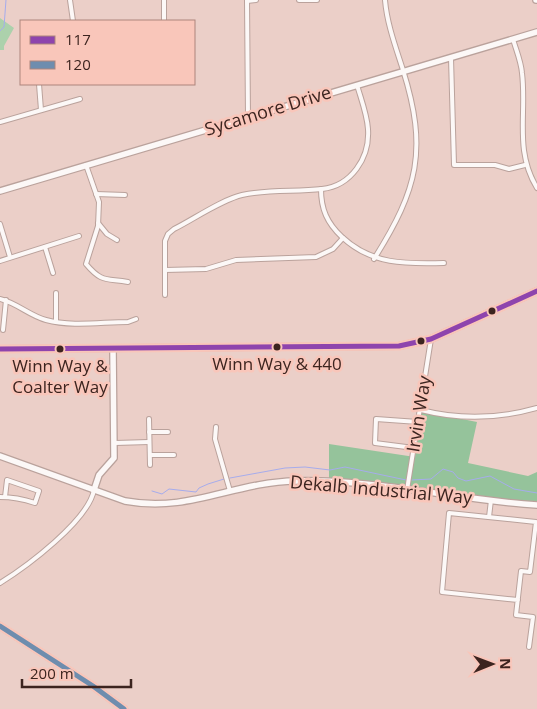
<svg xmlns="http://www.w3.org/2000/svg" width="537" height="709" font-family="'Open Sans',sans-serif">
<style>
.green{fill:#acd1ac}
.forest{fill:#95c39b}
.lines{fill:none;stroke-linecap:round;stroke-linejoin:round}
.stream{stroke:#a6acec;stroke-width:1}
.street-casing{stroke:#baa29c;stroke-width:6}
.secondary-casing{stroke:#baa29c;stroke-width:8}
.street{stroke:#fcf8f7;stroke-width:4}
.secondary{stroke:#fcf8f7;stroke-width:5.5}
.bus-1-casing{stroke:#f9c6ba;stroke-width:9}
.bus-2-casing{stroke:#f9c6ba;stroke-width:9}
.bus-1{stroke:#8e44ad;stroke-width:5}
.bus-2{stroke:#6e8dae;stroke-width:5}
.bus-dot{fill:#3c241f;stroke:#f9c6ba;stroke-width:2}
.labels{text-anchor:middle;stroke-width:5;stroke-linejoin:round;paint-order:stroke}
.bus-label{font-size:17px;fill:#3c241f;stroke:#f9c6ba}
.street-label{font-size:18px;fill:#3c241f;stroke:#f9c6ba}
</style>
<rect width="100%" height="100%" fill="#ebcfc8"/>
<path class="green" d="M0 18 14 28 4 46V50H0Z"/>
<path class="forest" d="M422 411 477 422 468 463 528 476 537 472V508L428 493 329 483V444L415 457Z"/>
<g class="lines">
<g class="stream">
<path d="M0 31 4 27 6 0"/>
<path d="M230 478 285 468 305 467 330 470 345 467 406 480"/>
<path d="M412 480 431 479 443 469 453 472 458 478 466 481 490 476 514 489 537 493"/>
<path d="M152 491 162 494 169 489 196 492 199 488 208 484 224 479"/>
</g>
<g class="street-casing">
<g id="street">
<path d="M70 0 73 21"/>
<path d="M164 0V21"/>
<path d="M247 0 248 117"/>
<path d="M299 0H317"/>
<path d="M247 1 256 0"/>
<path d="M513 39C516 50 521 61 522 73 527 114 514 150 537 188"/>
<path d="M451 58 454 165H495L509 169 525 165"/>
<path d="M39 84 41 110"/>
<path d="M0 122 80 99"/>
<path d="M86 165 99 202 98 226 86 264C102 283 106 278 128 282"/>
<path d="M321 189C321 209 327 223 342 237 372 265 406 264 444 263"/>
<path d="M96 194 125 195"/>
<path d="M98 223 107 234 117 240"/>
<path d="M0 224 10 257"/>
<path d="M45 247 53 273"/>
<path d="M374 259C418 189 428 150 403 70 396 48 387 24 385 0"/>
<path d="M0 261 79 236"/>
<path d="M165 270 206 269 236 260 316 257 333 249 343 238"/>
<path d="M56 293V322"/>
<path d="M165 295V241L168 234 174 229C194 219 221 200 242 195 268 189 295 192 322 189 351 186 370 158 368 129 367 114 361 99 357 85"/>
<path d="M0 299C17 303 30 316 46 320 72 327 102 322 128 322L136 319"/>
<path d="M3 330 6 300"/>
<path d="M421 410C460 420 498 419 537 408"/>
<path d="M149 419 150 465"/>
<path d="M216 427 215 439 230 491"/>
<path d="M149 432H168"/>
<path d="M115 443 149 442"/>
<path d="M414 448 375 443 376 419 418 422"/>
<path d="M150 455H174"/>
<path d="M407 490 431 339"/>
<path d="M0 497C13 497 23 499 35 503L39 491 7 480 5 497"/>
<path d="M489 517 491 500"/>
<path d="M0 583C26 567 88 521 94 490"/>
<path d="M518 600 442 592 449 513 536 522 530 572 521 571 516 615 533 617 529 647"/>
</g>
</g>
<g class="secondary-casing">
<g id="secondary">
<path d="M536 0H537"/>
<path d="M0 191 537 32"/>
<path d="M0 349 399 346 431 339 537 291"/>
<path d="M0 456 125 501C190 513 233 482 296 481 377 479 457 500 537 505"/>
<path d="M94 490 99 475 114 458 113 349"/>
<path d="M0 626 93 686 124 709"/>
</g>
</g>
<use href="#street" class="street"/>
<use href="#secondary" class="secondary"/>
<g class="bus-1-casing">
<path id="bus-1" d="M0 349 399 346 431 339 537 291"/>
</g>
<g class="bus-2-casing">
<path id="bus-2" d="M0 626 93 686 124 709"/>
</g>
<use href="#bus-1" class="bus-1"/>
<use href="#bus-2" class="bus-2"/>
</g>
<g class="bus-dot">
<circle cx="492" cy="311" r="4.5"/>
<circle cx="421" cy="341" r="4.5"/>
<circle cx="277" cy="347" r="4.5"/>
<circle cx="60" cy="349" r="4.5"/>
</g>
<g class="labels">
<g class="bus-label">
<text x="277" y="370">Winn Way &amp; 440</text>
<text x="60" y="372">Winn Way &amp;<tspan x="60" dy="21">Coalter Way</tspan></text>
</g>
<g class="street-label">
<text transform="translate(268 111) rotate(-17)" y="6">Sycamore Drive</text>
<text transform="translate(419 414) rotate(-81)" y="6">Irvin Way</text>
<text transform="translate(381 490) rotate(5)" y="6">Dekalb Industrial Way</text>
</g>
</g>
<rect x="20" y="20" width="175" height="65" fill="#f9c6ba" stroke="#ad857c"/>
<rect x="30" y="36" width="25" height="8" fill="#8e44ad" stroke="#ad857c"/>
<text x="65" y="45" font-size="15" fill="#3c241f">117</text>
<rect x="30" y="61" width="25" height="8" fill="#6e8dae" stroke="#ad857c"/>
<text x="65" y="70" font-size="15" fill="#3c241f">120</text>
<g transform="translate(492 664) rotate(89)" stroke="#f9c6ba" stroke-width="4" paint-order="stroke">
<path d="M0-4L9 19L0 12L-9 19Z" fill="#3c241f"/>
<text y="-8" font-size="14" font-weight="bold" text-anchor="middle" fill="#3c241f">N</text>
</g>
<path d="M22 679v8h109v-8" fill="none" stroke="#3c241f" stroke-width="2.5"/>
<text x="30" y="679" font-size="15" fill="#3c241f" stroke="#f9c6ba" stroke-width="4" paint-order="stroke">200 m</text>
</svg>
